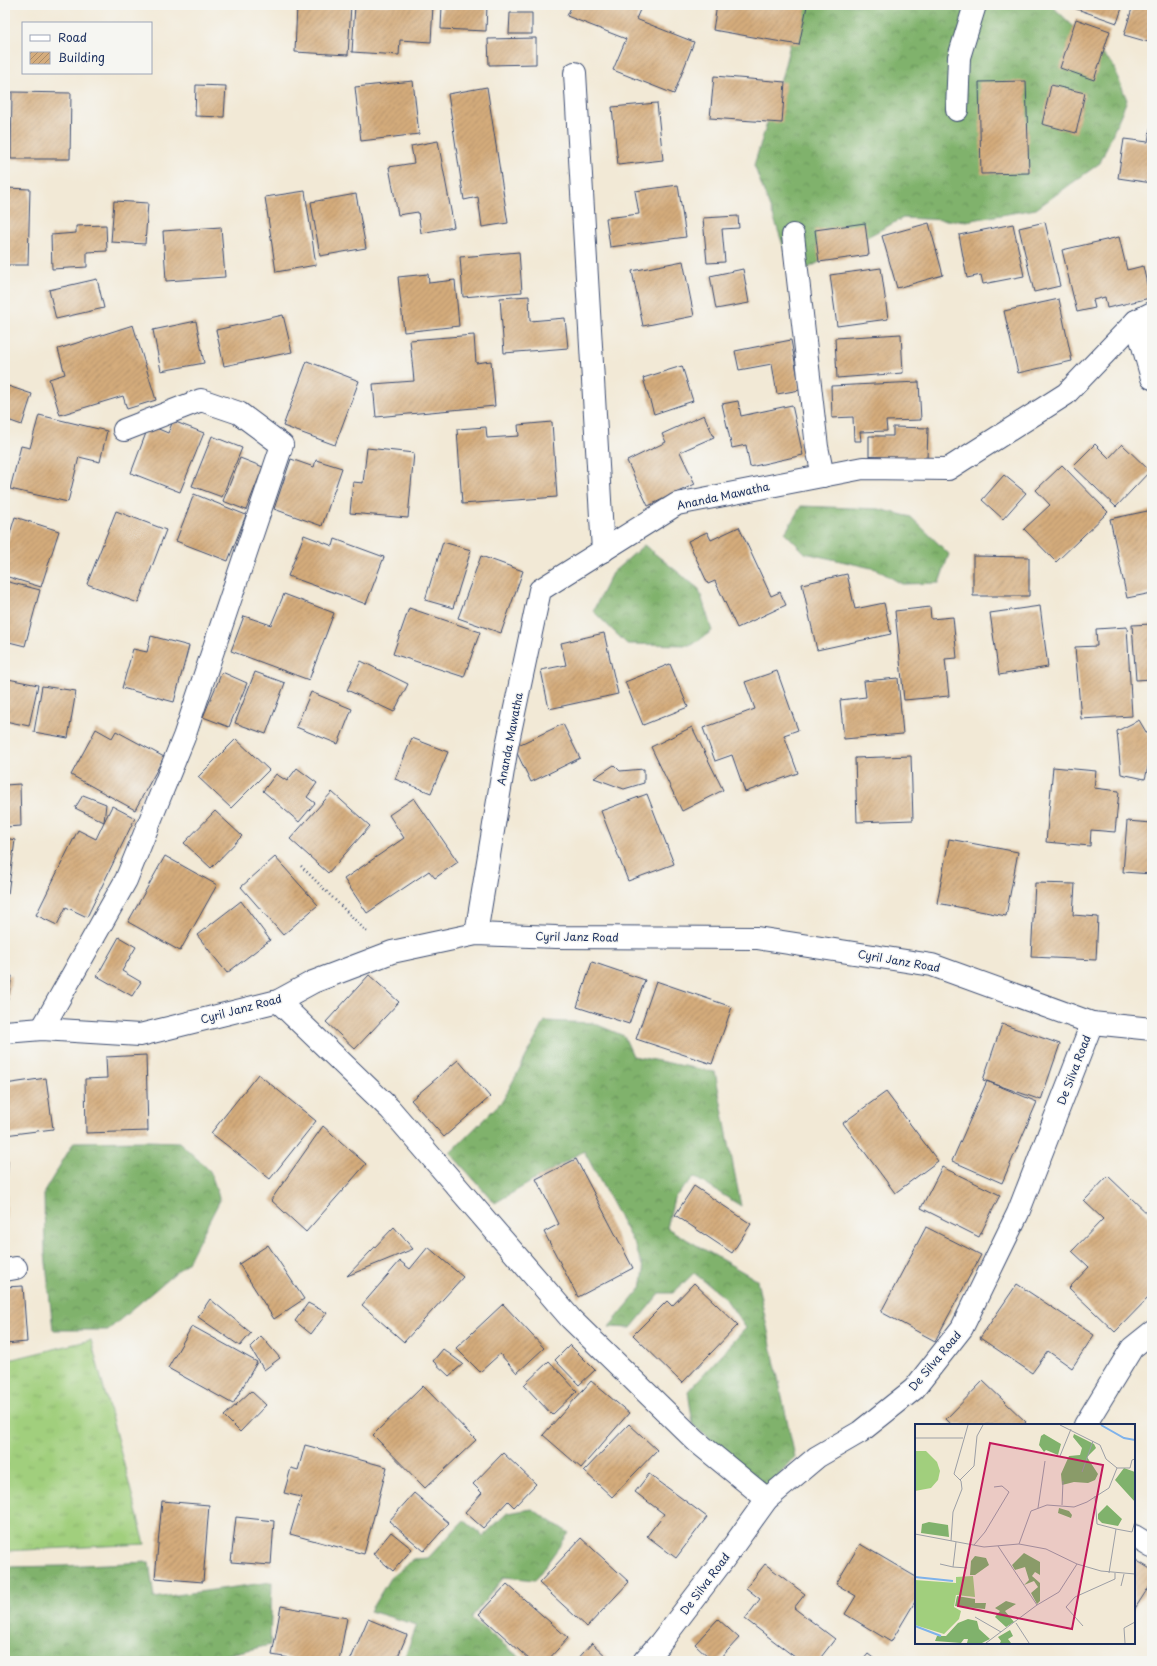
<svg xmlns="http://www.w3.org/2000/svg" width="1157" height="1666" font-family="'Playpen Sans',sans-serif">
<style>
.grass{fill:url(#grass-tufts);stroke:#5e7f6e}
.forest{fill:url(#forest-crowns);stroke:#4e7065}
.building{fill:url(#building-hatch)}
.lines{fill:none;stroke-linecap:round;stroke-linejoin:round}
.minor-casing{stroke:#3b4b70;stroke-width:24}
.path{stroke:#3b4b70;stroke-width:2.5;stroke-dasharray:1 3;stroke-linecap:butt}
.minor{stroke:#fff;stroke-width:22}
.labels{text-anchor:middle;stroke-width:3;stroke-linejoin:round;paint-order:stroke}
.street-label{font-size:11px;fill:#1b2f5e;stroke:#f6f6f2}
.inset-river{fill:none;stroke:#7eb2eb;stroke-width:2}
.inset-road{fill:none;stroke:#9c9fa6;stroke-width:1}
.view{fill:#c2185b;fill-opacity:0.15;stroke:#c2185b;stroke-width:2}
.inset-edge{fill:none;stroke:#1b2f5e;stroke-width:2}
</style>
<defs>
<pattern id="grass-tufts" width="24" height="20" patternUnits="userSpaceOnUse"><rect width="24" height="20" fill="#a1cf7d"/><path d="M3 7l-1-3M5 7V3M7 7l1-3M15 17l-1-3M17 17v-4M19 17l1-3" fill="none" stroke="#8ab26e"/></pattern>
<pattern id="forest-crowns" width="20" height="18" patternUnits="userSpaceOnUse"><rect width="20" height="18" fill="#80b26c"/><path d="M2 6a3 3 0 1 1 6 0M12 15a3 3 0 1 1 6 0" fill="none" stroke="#68915c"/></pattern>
<pattern id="building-hatch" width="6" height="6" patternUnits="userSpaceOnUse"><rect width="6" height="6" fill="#d4ac7c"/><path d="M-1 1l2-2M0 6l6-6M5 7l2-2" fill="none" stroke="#ab8c69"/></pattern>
</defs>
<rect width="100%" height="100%" fill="#f6f6f2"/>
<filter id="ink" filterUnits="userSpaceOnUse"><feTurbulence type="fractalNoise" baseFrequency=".025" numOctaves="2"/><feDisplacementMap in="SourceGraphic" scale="8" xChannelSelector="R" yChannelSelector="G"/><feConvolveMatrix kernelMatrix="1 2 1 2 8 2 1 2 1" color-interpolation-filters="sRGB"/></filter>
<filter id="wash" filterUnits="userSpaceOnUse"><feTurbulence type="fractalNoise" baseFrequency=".012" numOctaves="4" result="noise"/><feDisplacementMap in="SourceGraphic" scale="16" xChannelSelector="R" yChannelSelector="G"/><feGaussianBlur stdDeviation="0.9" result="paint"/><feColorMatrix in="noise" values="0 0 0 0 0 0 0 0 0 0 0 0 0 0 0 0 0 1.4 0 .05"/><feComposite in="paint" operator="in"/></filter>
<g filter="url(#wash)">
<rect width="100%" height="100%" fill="#f2e9d6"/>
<path class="grass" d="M91 1340 145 1544 5 1551V1361Z"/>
<g class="forest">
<path d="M800 5H1051L1112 63 1127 100 1100 163 1036 209 966 221 903 218 793 276 776 224 754 165 783 72Z"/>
<path d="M801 506 879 509 911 517 949 554 939 583 902 584 876 569 805 553 785 533Z"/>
<path d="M644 545 699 589 712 631 692 645 627 644 593 611 612 573Z"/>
<path d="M545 1021 593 1023 624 1036 633 1056 715 1072 741 1206 694 1177 674 1198 667 1228 757 1280 795 1457 767 1489 693 1425 688 1391 746 1328 725 1298 694 1273 673 1293H660L631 1328 609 1327 641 1288 644 1271 636 1248 584 1151 495 1203 450 1153 503 1100Z"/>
<path d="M145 1141 179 1142 210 1171 220 1200 188 1262 108 1330H53L45 1253 44 1192 74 1142Z"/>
<path d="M532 1509 569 1533 535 1580 504 1577 471 1618 524 1661H403L417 1625 370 1611 390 1578 414 1559 428 1558 464 1520 483 1536 507 1513Z"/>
<path d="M149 1562 154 1598 272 1582 270 1645 199 1661H5V1567L62 1566Z"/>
</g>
<g id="blocks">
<g class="building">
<path d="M297 5H351L348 55 295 52Z"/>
<path d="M355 5H433L431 42 400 40 399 55 352 52Z"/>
<path d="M442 5H487L486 31 441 29Z"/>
<path d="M572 5H642L636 19 694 42 674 94 613 70 626 39 567 16Z"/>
<path d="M717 5 732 8 733 5 807 6 799 45 713 30Z"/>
<path d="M1075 5H1123L1117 23 1074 8Z"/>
<path d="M1133 5H1152V43L1124 35Z"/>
<path d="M510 13H532V34H509Z"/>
<path d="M1076 19 1110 31 1094 80 1060 68Z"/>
<path d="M536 38V64L489 65 488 39Z"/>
<path d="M714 76 785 82 782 123 710 118Z"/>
<path d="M413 81 419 134 361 141 355 87Z"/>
<path d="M1026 81 1029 173 981 174 979 82Z"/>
<path d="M196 85 226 86 224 117 195 116Z"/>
<path d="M1051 85 1085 93 1076 133 1042 124Z"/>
<path d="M487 87 508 223 482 227 478 197 464 200 448 94Z"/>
<path d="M12 92 71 93 70 159H11Z"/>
<path d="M657 103 663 160 618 165 612 107Z"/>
<path d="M1151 124 1152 183 1118 178 1124 139 1148 142Z"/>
<path d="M438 141 454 227 421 233 418 212 398 215 389 167 414 163 411 146Z"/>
<path d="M678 185 686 237 610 247 606 218 639 214 635 191Z"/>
<path d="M5 188 30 189 28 265H5Z"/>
<path d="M305 191 316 265 276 272 265 197Z"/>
<path d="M356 194 366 248 320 256 311 202Z"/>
<path d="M114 201 148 203 145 244 111 242Z"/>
<path d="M738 216 739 228 722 229 725 262 707 263 703 218Z"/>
<path d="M1045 222 1060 286 1034 292 1019 228Z"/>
<path d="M865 223 869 255 819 262 815 230Z"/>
<path d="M929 223 943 275 897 288 882 236Z"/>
<path d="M1013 224 1024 276 983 284 981 275 967 278 959 235Z"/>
<path d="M106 225 107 251 87 252V267L52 269 51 235 76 233V226Z"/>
<path d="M221 227 225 277 166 281 163 231Z"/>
<path d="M1119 237 1127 270 1143 266 1150 298 1107 308 1105 297 1093 300 1095 308 1077 312 1062 250Z"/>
<path d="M519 252 522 292 463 297 460 257Z"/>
<path d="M683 261 694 316 643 326 632 271Z"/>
<path d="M881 268 888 319 837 326 830 275Z"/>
<path d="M743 269 749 303 716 309 710 276Z"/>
<path d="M428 274 429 283 455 280 459 326 404 332 398 277Z"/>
<path d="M97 279 104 308 56 319 49 290Z"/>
<path d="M529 296 530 321 565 318 568 348 504 353 500 298Z"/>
<path d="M1059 299 1072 361 1018 373 1004 311Z"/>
<path d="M283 315 292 352 224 366 216 330Z"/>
<path d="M196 321 204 363 161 371 153 330Z"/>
<path d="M133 325 156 400 127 409 123 396 60 415 49 379 65 374 58 349Z"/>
<path d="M901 334 903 373 837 378 835 338Z"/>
<path d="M474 335 476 363 491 361 495 406 376 417 373 384 414 381 410 340Z"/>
<path d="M791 340 800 390 777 394 772 364 739 370 735 351Z"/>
<path d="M307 361 359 381 335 445 283 426Z"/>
<path d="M682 366 693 401 654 414 643 378Z"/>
<path d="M919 382 921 420 886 421 887 431 860 432 861 441H854L853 417 832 418 831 386Z"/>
<path d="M5 385 32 394 22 425 5 419Z"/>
<path d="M738 401 741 416 792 405 803 455 750 467 746 445 732 448 722 404Z"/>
<path d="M39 415 107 431 100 462 79 457 68 502 10 489 21 446 30 448Z"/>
<path d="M704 415 714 437 680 452 695 484 648 506 627 461 666 442 662 434Z"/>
<path d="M173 421 204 433 180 492 131 473 149 425 168 433Z"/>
<path d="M552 422 557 497 462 504 457 429 486 427 487 438 519 436 518 425Z"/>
<path d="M893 427 928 428 927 459 869 457V436H893Z"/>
<path d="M212 436 242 448 222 497 192 486Z"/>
<path d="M1095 444 1109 458 1122 444 1150 471 1116 507 1073 466Z"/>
<path d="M367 448 414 453 408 518 350 513 353 482 363 483Z"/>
<path d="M240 458 263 467 246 510 223 501Z"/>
<path d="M291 459 314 467 316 460 342 468 322 526 274 509Z"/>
<path d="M1062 465 1108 512 1056 562 1024 529 1050 505 1036 490Z"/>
<path d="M1004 475 1026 493 1003 519 982 500Z"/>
<path d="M194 494 246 515 228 561 176 541Z"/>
<path d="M1152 510V593L1127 598 1110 519Z"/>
<path d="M116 511 166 530 138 603 87 584Z"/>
<path d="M15 517 59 531 41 587 5 576V550Z"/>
<path d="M739 527 771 596 780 592 786 605 737 628 715 581 708 584 688 541 707 532 711 540Z"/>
<path d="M304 535 333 546 335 539 384 557 366 604 288 576Z"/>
<path d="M443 542 471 550 453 608 425 600Z"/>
<path d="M481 556 523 571 501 633 458 618Z"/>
<path d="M973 556 1029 557V596H973Z"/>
<path d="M847 574 855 609 884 603 891 634 817 650 802 584Z"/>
<path d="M5 581 40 590 25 646 5 641Z"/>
<path d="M284 594 334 613 309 680 231 651 244 616 271 625Z"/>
<path d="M1040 606 1048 667 999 675 990 613Z"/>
<path d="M930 607 931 619 953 617 957 658 945 659 949 696 904 700 895 611Z"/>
<path d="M409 608 480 632 464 677 393 654Z"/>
<path d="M1152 624V679L1136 680 1132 625Z"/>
<path d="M1127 627 1132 716 1081 719 1075 647 1097 646 1096 629Z"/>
<path d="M604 633 618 694 549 709 541 670 566 665 561 643Z"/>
<path d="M151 636 189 646 174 702 122 688 133 649 147 652Z"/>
<path d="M361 661 408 684 394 712 347 690Z"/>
<path d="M670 664 688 707 643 725 625 682Z"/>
<path d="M777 671 798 730 784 735 798 773 745 792 732 755 715 761 703 728 755 709 745 682Z"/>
<path d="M222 672 247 683 229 727 203 717Z"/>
<path d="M255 672 285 683 266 734 235 723Z"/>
<path d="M898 678 903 734 844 739 840 700 866 697 864 681Z"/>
<path d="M8 679 38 685 29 726 5 721V695Z"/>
<path d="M42 686 76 691 68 738 34 732Z"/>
<path d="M311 692 352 709 338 744 296 727Z"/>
<path d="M1139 720 1152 742V752L1145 779 1121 774 1117 731Z"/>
<path d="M563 724 580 758 531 782 514 747Z"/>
<path d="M692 727 723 790 682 811 651 747Z"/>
<path d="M96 729 112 738 116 731 164 757 135 810 71 775Z"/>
<path d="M412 738 448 752 431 793 395 779Z"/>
<path d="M236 739 269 770 231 808 198 777Z"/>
<path d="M911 756 913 820 857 822 855 758Z"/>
<path d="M614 765 620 771 644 769V783L624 789 594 778Z"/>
<path d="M1053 767 1096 771 1094 788 1119 791 1115 832 1091 830 1090 846 1046 842Z"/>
<path d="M297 768 317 783 307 797 315 803 299 822 263 791 276 774 287 781Z"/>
<path d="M20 784 21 826 5 827V785Z"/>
<path d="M332 792 370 826 328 873 290 839Z"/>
<path d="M647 794 674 864 628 881 601 811Z"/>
<path d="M83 795 106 804 104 822 112 806 135 818 87 917 66 907 57 925 36 915 78 830 96 839 104 822 75 808Z"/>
<path d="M414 798 458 862 435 878 429 871 367 913 344 879 404 838 389 815Z"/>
<path d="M215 811 242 836 211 868 184 843Z"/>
<path d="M1127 821 1152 823V874L1123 872Z"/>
<path d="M5 838 15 840 8 894H5Z"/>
<path d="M949 839 1018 852 1006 916 937 903Z"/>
<path d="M165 856 217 885 180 951 128 922Z"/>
<path d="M275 857 318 905 283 935 241 887Z"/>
<path d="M1035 883 1075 884 1073 915 1098 917 1096 960 1031 957Z"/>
<path d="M241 901 270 940 227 973 197 935Z"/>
<path d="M119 937 136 947 122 971 141 982 132 996 97 976Z"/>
<path d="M592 962 645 980 629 1024 577 1007Z"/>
<path d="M5 974 12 976 6 1009H5Z"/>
<path d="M369 975 399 1002 355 1049 326 1022Z"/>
<path d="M656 981 732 1007 712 1064 636 1039Z"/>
<path d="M1002 1024 1060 1044 1041 1100 983 1080Z"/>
<path d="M146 1055 148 1131 86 1133 85 1079 107 1078 106 1057Z"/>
<path d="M458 1060 490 1097 444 1137 411 1100Z"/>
<path d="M258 1074 316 1121 270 1179 211 1133Z"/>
<path d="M46 1078 53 1129 5 1135V1084Z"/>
<path d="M987 1081 1037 1102 1002 1183 952 1161Z"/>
<path d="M886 1092 938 1161 895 1193 843 1123Z"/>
<path d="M323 1126 366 1164 306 1232 271 1200Z"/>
<path d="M576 1159 633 1268 578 1297 544 1232 559 1224 536 1179Z"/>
<path d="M5 1161H8L6 1221H5Z"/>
<path d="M942 1167 1000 1195 979 1237 921 1208Z"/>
<path d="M1108 1176 1152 1218V1294L1115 1332 1069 1288 1089 1267 1072 1251 1103 1219 1084 1201Z"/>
<path d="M694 1186 751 1224 732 1253 675 1215Z"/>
<path d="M394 1227 413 1249 347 1276Z"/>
<path d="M926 1227 981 1255 935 1341 881 1312Z"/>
<path d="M268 1245 304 1299 274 1319 239 1264Z"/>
<path d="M428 1247 463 1277 404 1342 362 1305 400 1261 410 1269Z"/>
<path d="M694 1283 738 1325 682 1383 633 1335 667 1301 672 1306Z"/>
<path d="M1017 1284 1094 1335 1072 1368 1048 1351 1032 1373 980 1338Z"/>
<path d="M23 1286 27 1342 5 1344V1287Z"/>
<path d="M210 1299 251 1333 240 1346 198 1317Z"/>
<path d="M308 1303 327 1313 311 1334 295 1321Z"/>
<path d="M503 1304 544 1348 517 1373 500 1354 480 1372 456 1348Z"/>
<path d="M192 1326 257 1362 233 1404 168 1368Z"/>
<path d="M261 1336 280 1358 264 1370 250 1347Z"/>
<path d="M570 1345 595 1370 579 1385 555 1360Z"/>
<path d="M443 1349 463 1364 449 1376 433 1361Z"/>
<path d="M549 1361 577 1391 552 1415 524 1385Z"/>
<path d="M591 1381 629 1413 581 1468 543 1435Z"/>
<path d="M983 1381 1026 1422 1023 1425H952L946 1419Z"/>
<path d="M423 1386 476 1440 425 1488 373 1435Z"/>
<path d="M251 1391 266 1405 240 1432 224 1416Z"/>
<path d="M629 1424 657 1450 612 1497 584 1471Z"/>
<path d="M305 1445 387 1467 364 1554 290 1534 301 1497 284 1493 291 1468 298 1470Z"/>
<path d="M503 1453 536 1484 514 1507 508 1501 483 1528 465 1512 482 1493 473 1484Z"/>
<path d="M649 1474 707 1517 676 1558 647 1536 664 1514 635 1492Z"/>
<path d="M414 1493 449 1523 424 1551 389 1521Z"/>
<path d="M162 1501 209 1505 203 1582 155 1578Z"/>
<path d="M236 1517 274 1521 271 1565 231 1562Z"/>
<path d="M391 1532 412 1549 393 1571 373 1554Z"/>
<path d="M581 1538 629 1582 587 1627 539 1583Z"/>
<path d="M860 1544 916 1577V1600L891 1642 845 1614 856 1596 836 1584Z"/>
<path d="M1134 1559 1152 1570V1582L1134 1610Z"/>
<path d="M765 1564 805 1594 794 1608 835 1639 818 1661H800L745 1619 760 1599 746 1588Z"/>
<path d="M507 1584 568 1638 547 1661H531L479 1614Z"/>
<path d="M281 1606 347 1618 339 1661H307L272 1655Z"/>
<path d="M368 1619 407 1635 396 1661H350Z"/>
<path d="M718 1619 739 1638 718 1661H713L695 1644Z"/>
<path d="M592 1643 610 1660 609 1661H576Z"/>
<path d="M868 1654 877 1661H862Z"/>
</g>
</g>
</g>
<g filter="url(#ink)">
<use href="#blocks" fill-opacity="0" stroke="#3b4b70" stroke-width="1"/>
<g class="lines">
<g class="minor-casing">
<g id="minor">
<path d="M575 73 603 551"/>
<path d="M957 110 959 57 975 5"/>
<path d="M793 235 817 447 823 476"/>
<path d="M1136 321 1152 378"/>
<path d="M476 934 507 746 540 590 677 504 863 468 948 469 1066 394 1136 321 1152 313"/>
<path d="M278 1001 390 1109 571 1319 696 1441 767 1499"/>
<path d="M42 1029 126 880 184 737 282 445 239 413 201 400 124 430"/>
<path d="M5 1032 42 1029 140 1035 278 1001 313 982 392 952 476 934 556 937 757 938 932 965 1092 1023 1152 1029"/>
<path d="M5 1270 16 1268"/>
<path d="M1085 1425 1132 1348 1152 1332"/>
<path d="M1134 1536 1152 1547"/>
<path d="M644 1661 660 1643 721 1563 767 1499 817 1457 860 1432 914 1389 962 1328 1018 1213 1092 1023"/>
</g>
</g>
<path class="path" d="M301 866 368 933"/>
<use href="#minor" class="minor"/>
</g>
</g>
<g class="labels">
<g class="street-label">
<text transform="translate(723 496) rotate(-12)" y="4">Ananda Mawatha</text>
<text transform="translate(510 739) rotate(-79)" y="4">Ananda Mawatha</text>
<text transform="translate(577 937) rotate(1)" y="4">Cyril Janz Road</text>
<text transform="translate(899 961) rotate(10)" y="4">Cyril Janz Road</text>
<text transform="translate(241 1009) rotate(-15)" y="4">Cyril Janz Road</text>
<text transform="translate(1074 1070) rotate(-69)" y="4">De Silva Road</text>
<text transform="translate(935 1361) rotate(-50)" y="4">De Silva Road</text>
<text transform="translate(705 1584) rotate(-53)" y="4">De Silva Road</text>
</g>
</g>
<g transform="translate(915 1424)">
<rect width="220" height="220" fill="#f2e9d6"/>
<path d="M58 152 60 173 41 171 39 183 46 187 44 195 29 210 0 201V156L41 159V153Z" fill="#a1cf7d"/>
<path d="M129 10 146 20 143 31 131 26 129 28 124 21 126 12ZM159 10 179 20 181 24 172 33 183 50 180 56 173 59 159 58 147 61 146 50 154 32 165 31 167 24 158 13ZM209 44 220 48V78L200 56ZM192 81 207 95 203 102 187 99 183 95V90ZM144 84 154 87 157 91 156 94 143 89ZM14 98 33 101 34 113 6 109 7 100ZM109 129 125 138V151L120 148 117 152 125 159V177L122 180 116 169 123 163 119 157 109 161 114 156 110 143 100 146 97 141ZM60 132 71 134 74 141 60 151H55L56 137ZM42 172 60 175V179H71L70 185 40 182ZM91 177 101 180 90 187 99 198 91 203 80 193 85 187 80 184ZM53 195 62 197 64 205 75 215 67 219H52L53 215H49L46 219 20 217 22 212H31L43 199ZM95 206 98 212 93 215 96 219H85L86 217 83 213Z" fill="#80b26c"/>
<path d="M0 27H11L22 38 25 47 23 56 16 64 0 67Z" fill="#a1cf7d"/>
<path class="inset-river" d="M186 1 209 14 220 16M0 153 38 157M0 202 26 212"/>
<path class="inset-road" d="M145 1 185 21 191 35 202 44H215L217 36 220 35M0 14H48M145 32 156 5M167 48 178 17M45 56 59 42 62 12 68 1M180 72 182 100 201 105 194 149M147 81 148 57M123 84 130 37M201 105 217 108 220 97M0 110 69 123 104 120 131 125 162 140 186 147 220 150M36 117 38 88 47 65 46 57 39 50 53 1M41 118 38 143 52 144M104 120 116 87 132 81 159 83 172 78 194 64 202 44M59 121 70 108 94 68 87 62 79 63M83 122 122 181M25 140 38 143M206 162 209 150M60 193 86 208M101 199 114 219M168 202 151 183 160 173 200 155V149M71 219 122 181 144 168 162 140M210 219 209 204 220 198"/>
<path class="view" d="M75 19 188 41 157 205 43 182Z"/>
<rect width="220" height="220" class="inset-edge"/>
</g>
<rect width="1157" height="1666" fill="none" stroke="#f6f6f2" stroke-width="20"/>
<rect x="22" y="22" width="130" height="52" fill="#f6f6f2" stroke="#9ea6b7"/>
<rect x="30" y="35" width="20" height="6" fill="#ffffff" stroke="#9ea6b7"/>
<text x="58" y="42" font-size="12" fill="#1b2f5e">Road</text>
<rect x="30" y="52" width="20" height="12" fill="url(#building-hatch)" stroke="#9ea6b7"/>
<text x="58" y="62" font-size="12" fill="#1b2f5e">Building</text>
</svg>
